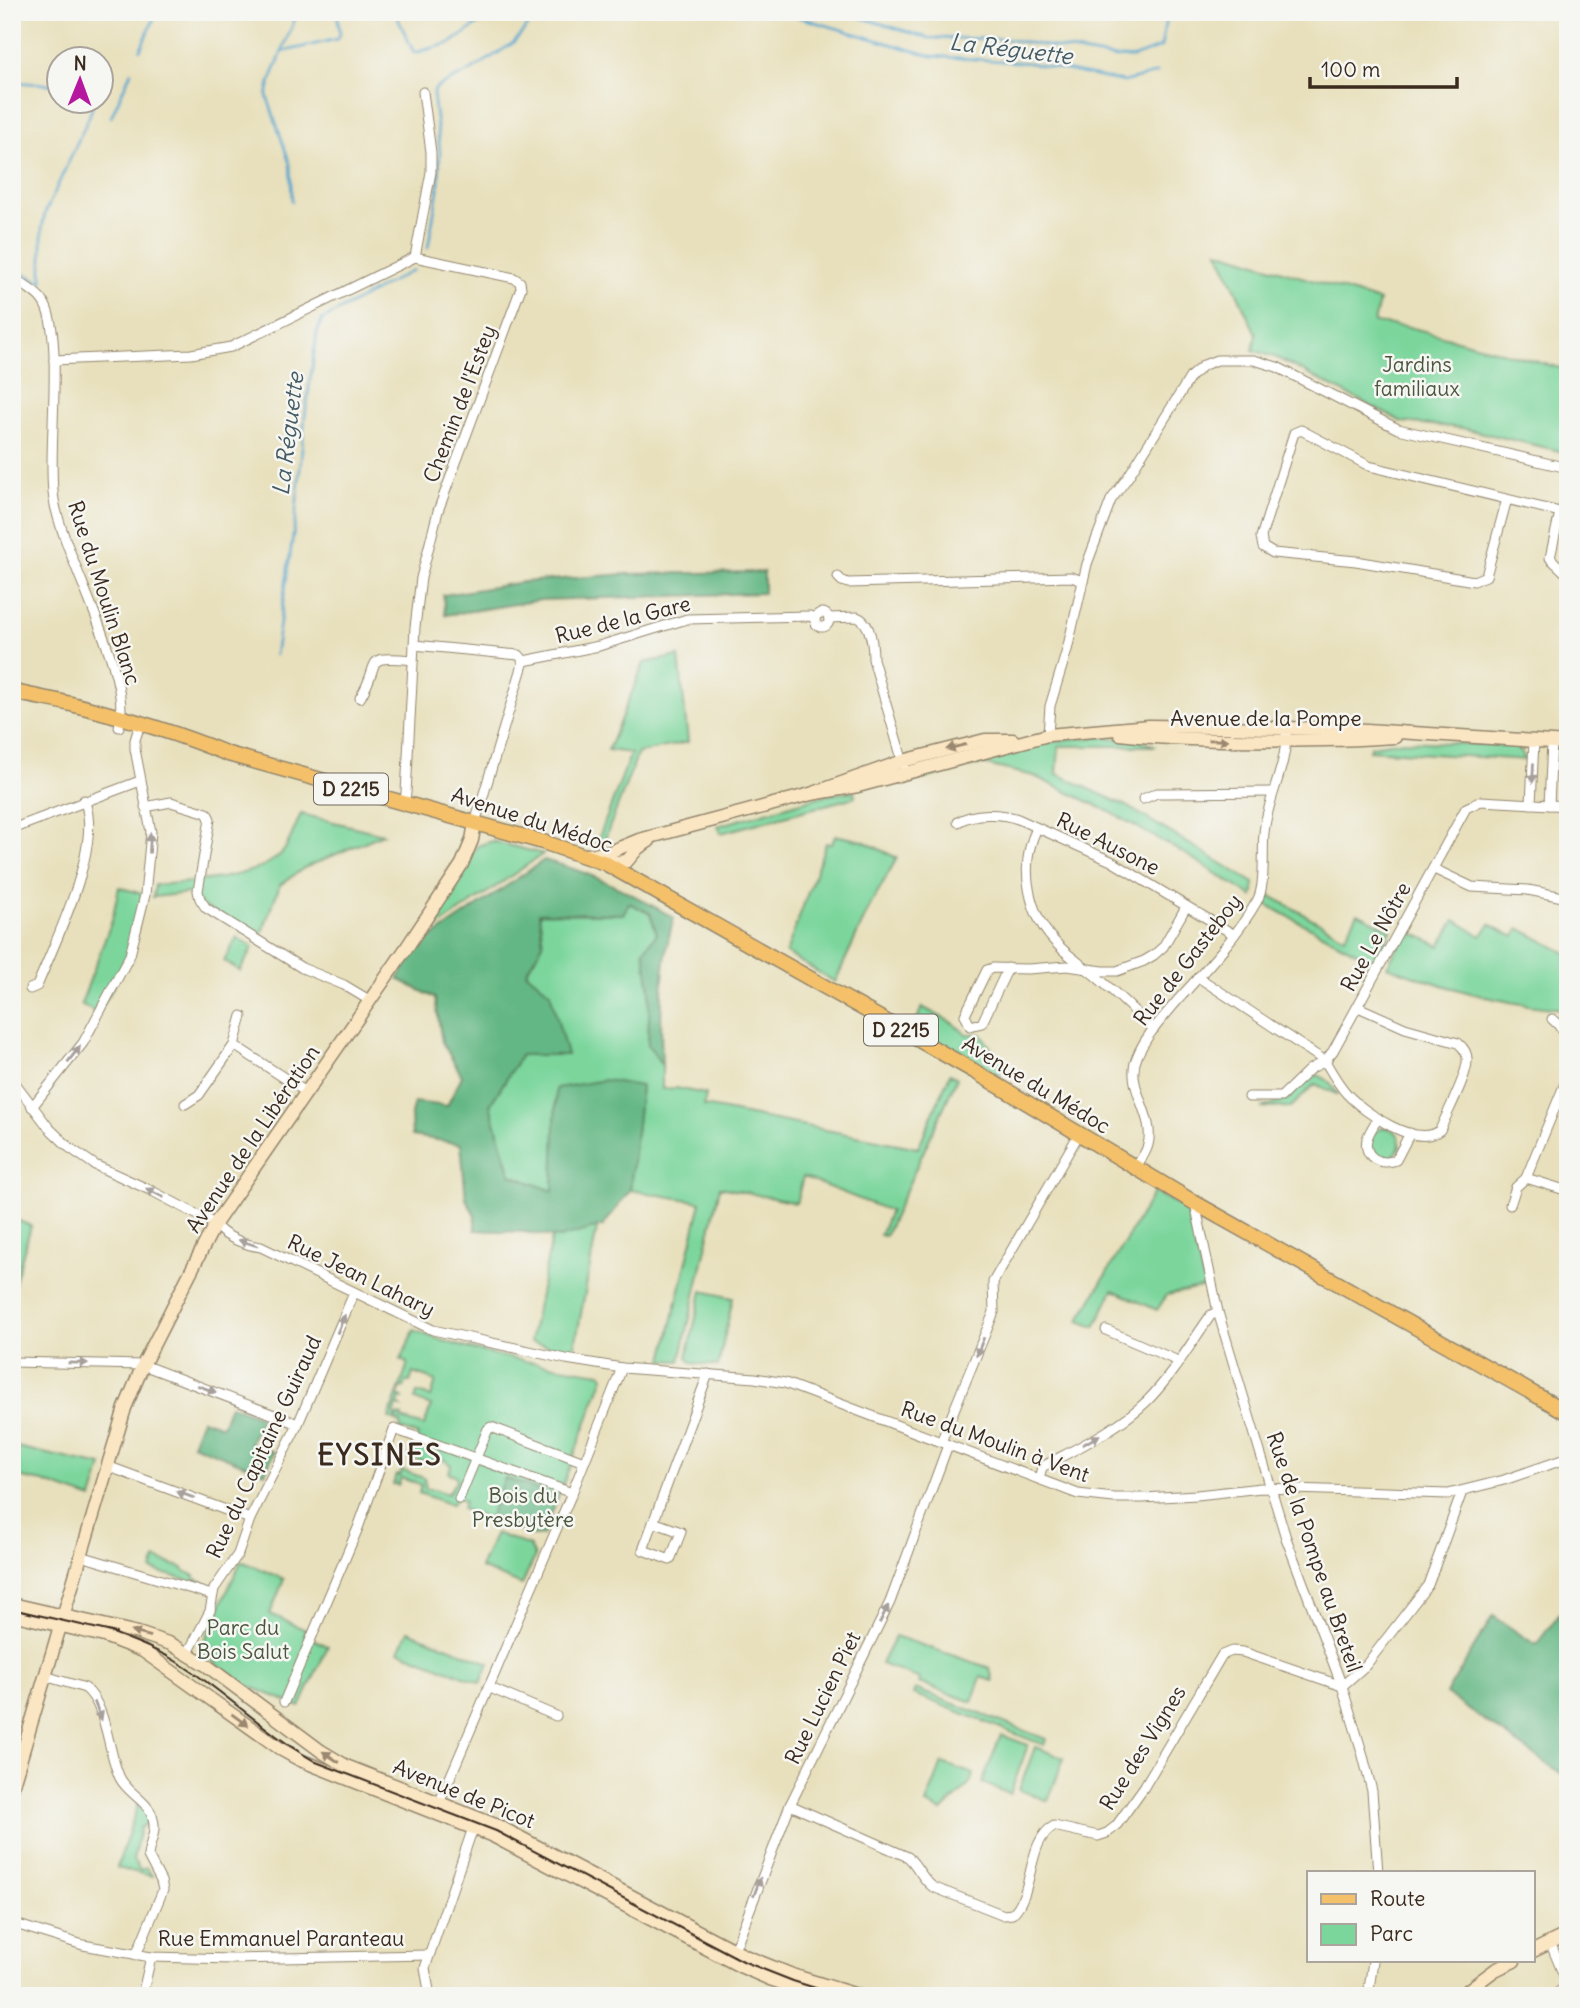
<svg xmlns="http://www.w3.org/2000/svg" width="1580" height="2008" font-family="Delius,sans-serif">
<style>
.green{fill:#7bd69c;stroke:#5b805d;stroke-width:2}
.forest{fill:#64b784;stroke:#507051;stroke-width:2}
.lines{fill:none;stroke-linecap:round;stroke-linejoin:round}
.stream{stroke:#53a4cd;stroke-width:2.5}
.street-casing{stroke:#92856d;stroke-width:11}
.secondary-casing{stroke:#92856d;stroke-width:15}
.primary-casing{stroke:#92856d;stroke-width:17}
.street{stroke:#fff;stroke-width:9}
.secondary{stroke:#fbe6c3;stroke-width:12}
.primary{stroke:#f4c16a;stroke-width:14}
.tram{stroke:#3b2a1e;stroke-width:2}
.oneway{fill:#9b8870}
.oneway2{fill:#a79f9a}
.labels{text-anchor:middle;stroke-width:5;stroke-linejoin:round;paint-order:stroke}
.shield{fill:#f6f6f2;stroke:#73675e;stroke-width:2}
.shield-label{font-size:19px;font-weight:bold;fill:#3b2a1e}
.park-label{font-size:21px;fill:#4b553e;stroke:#f6f6f2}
.street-label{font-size:21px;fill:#3b2a1e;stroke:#f6f6f2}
.water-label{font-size:23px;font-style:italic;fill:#455b64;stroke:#f6f6f2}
.district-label{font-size:28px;font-weight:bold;letter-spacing:2px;fill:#3b2a1e;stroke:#f6f6f2}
</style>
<rect width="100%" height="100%" fill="#f6f6f2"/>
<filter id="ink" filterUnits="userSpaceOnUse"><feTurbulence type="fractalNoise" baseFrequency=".0143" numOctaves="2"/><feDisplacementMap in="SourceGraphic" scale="14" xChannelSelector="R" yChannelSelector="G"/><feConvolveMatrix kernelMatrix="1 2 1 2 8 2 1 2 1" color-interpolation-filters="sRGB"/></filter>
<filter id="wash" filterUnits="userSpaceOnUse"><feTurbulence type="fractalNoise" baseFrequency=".00686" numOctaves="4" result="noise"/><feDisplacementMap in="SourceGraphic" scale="28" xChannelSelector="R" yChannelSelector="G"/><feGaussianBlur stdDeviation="1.57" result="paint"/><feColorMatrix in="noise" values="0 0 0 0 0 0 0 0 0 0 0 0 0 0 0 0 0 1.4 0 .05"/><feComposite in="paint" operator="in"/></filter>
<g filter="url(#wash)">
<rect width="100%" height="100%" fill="#e8e0bc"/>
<g class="green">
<path d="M1218 251 1379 301 1374 323 1409 327 1568 370V453L1462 428 1402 422 1277 358 1253 350 1256 334Z"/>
<path d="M679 656 688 742 638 753 601 849 595 848 631 753 608 750 644 663Z"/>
<path d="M1102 737 1140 741 1156 746H1059L1057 774 1126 806 1254 883 1253 897 1187 855 1110 812 1034 776 982 764 902 784 901 779C967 761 1033 739 1102 737Z"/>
<path d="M1403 741 1517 746 1526 760 1369 750 1371 746Z"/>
<path d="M854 791 855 797 721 833 718 826 822 796Z"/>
<path d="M301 814 383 834 304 868 280 885 261 935 206 908 188 893 153 897 155 885C189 882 264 879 285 849 291 838 296 825 301 814Z"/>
<path d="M835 835 863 841 897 858 871 904 835 982 786 953 826 843 832 844Z"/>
<path d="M492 841 543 854 417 941 477 846Z"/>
<path d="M119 887 145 895 130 955 98 1014 81 1004 112 920Z"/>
<path d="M1269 895 1345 937 1358 913 1391 930 1375 962 1265 904Z"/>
<path d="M629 903 650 913 657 934 644 950 650 989 648 1045 662 1065V1089L676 1088 706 1094 704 1106 918 1148 950 1074 957 1078 885 1236 880 1235 890 1211 803 1177 796 1203 720 1187 680 1361 663 1360 701 1202 630 1190 641 1086 605 1186 574 1351 530 1342 552 1237 553 1192 511 1175 490 1105 521 1055 567 1054 526 972 543 944 539 913 623 914Z"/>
<path d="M1455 920 1481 936 1490 924 1514 937 1519 928 1568 954V1009C1506 1006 1445 988 1387 966L1407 930 1440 946Z"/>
<path d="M237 937 253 947 240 971 224 961Z"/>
<path d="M922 1007 953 1023 966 1034H981L1003 1066 999 1076 914 1027Z"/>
<path d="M1318 1075 1327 1080 1339 1095 1315 1084 1291 1107 1261 1108 1288 1099 1305 1081Z"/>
<circle cx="1385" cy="1143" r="15"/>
<path d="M1154 1192 1186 1209 1205 1287 1167 1295 1157 1310 1113 1290 1095 1327 1079 1321Z"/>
<path d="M12 1218 31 1226 12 1292Z"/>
<path d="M702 1291 733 1298 718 1366 692 1363 687 1357Z"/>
<path d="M414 1330C472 1354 538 1364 601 1373L604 1377 558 1497 505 1478 489 1519 462 1509 464 1501 456 1498 452 1505 419 1493 421 1485 401 1478 398 1485 393 1484 397 1475 400 1476 402 1470 424 1478 426 1489H434L448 1494 457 1479 455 1475 449 1473 451 1465 441 1458 434 1459 430 1464 410 1457 418 1435 400 1429 401 1423 389 1418 397 1395 404 1399 400 1398 398 1404 401 1407 396 1406 394 1413 396 1419 398 1415 402 1416 401 1419 424 1426 431 1406 415 1400 417 1393 431 1397 436 1381 413 1373 410 1382H406L404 1388H401L399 1393H398L408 1363 401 1360Z"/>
<path d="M12 1446 102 1466 92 1499 43 1482 12 1476Z"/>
<path d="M495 1533 530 1546 535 1557 522 1585 480 1568Z"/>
<path d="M156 1559 183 1568V1570L194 1576V1578L209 1585 208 1586 152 1570Z"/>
<path d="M241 1561 284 1579 270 1614 306 1630 304 1635 328 1646 300 1707 244 1684 205 1655 204 1642Z"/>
<path d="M408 1631 489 1663 481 1683 399 1651Z"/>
<path d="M895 1636 990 1668 993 1681 981 1677 972 1702 919 1683 920 1679 881 1664Z"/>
<path d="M915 1689 1046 1739 1044 1745 913 1694Z"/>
<path d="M1001 1735 1028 1745 1010 1794 982 1783Z"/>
<path d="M1035 1747 1064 1758 1048 1801 1019 1790Z"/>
<path d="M942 1763 974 1774 969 1785 942 1811 926 1804Z"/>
<path d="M138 1804 146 1812 149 1821 140 1828 133 1860 140 1870 147 1868 152 1876 117 1868Z"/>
</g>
<g class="forest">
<path d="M764 572V593L541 600 445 615 443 595 524 582 625 574Z"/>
<path d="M544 860C593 873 630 892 674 918 660 962 660 1019 662 1065L648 1045 650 989 644 950 657 934 650 913 629 903 623 914 539 913 543 944 526 972 550 992 567 1055H521L490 1105 511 1175 553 1191 556 1088 605 1080 641 1086 630 1190 603 1226 559 1238 525 1232 475 1230V1215L466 1199 461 1144 412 1136 411 1114 414 1102 447 1106 462 1076 442 1042 435 998 398 979 418 947Z"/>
<path d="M230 1405 261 1417 250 1443 274 1452 265 1473 192 1444 202 1419 222 1426Z"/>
<path d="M505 1478 558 1497 543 1535 534 1536 489 1519Z"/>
<path d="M1568 1602V1778L1446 1694 1493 1616 1536 1645Z"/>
</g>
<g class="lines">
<g class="stream">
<path d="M273 12 295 19 270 82 267 96 290 164 292 201"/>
<path d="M395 12 414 53 451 43 495 12"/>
<path d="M781 12 932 56 1030 63 1124 82 1157 73"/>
<path d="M843 12 928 38 1006 39 1116 58 1134 57 1161 47 1167 12"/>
<path d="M140 50 157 12"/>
<path d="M282 52 337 39 340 35 337 12"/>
<path d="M12 82 60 85"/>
<path d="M111 117 131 72"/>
<path d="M428 248 439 184 440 151 433 94 436 88 472 70 513 43 540 12"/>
<path d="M12 268 42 282V228L45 213 89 117 94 102"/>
<path d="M275 655 295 522 305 416 317 333 322 320 413 270"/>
</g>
</g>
</g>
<g filter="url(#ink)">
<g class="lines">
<g class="street-casing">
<g id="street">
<path d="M12 278C22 284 35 291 42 300 66 330 46 454 54 500 64 559 134 676 119 727"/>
<path d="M54 360 191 354 231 347 415 257 431 172V152L423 92"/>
<path d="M1507 499 1486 576 1474 581 1356 561 1273 553 1263 547 1261 537 1294 433 1301 430 1369 466 1560 512 1568 502"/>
<path d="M1560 512 1550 558 1568 575"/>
<path d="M838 577 842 581 848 583 1071 577 1083 581"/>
<circle cx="822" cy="620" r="7"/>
<path d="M829 618 857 617C871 622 873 646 873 659L904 766"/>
<path d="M414 645 519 655 524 661"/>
<path d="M360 698C383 661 360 655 413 660"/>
<path d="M1048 735 1050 706 1067 650 1087 564 1111 500 1128 477 1191 376 1204 365 1217 360H1254L1277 367 1398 429 1568 468"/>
<path d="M1143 799 1157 793H1166L1273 792"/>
<path d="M404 804 406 793 415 627 421 578 438 511 521 288 520 282 514 278 415 257"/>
<path d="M1531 804 1534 741"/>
<path d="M1549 805 1552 742"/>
<path d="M145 807 171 802 207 813 210 819 198 891 200 899 206 908 302 968 344 985 369 1000"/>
<path d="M958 822C974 812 1001 813 1018 819L1111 861 1233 934"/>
<path d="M475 823 524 661 599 646 687 619 810 616 815 619"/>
<path d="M1037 828C1018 867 1028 917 1060 947 1071 958 1085 967 1098 978 1117 994 1135 1012 1154 1029"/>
<path d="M12 829 140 781"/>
<path d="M1434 869 1472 887 1528 890 1568 898"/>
<path d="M1008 968 982 1023 970 1026 965 1015 987 970 993 968 1028 969 1067 966 1103 971H1117L1144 961 1154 955 1163 947 1186 907"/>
<path d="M1198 977 1325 1061 1333 1051 1466 808 1481 801 1568 806"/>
<path d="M30 989 37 986C55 942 104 844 84 800"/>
<path d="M1552 1019 1568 1034"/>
<path d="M234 1045 242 1016"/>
<path d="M12 1079 49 1128 70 1148 95 1165 152 1191 215 1224C223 1237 246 1245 261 1247L433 1330 566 1359 622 1368 755 1378 785 1383 1078 1494 1114 1498H1143L1197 1495 1261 1488 1448 1494 1504 1480 1568 1458"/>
<path d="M1249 1097H1281L1310 1069 1325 1061C1332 1073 1338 1084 1347 1094 1365 1113 1416 1149 1440 1130 1447 1113 1466 1078 1467 1062 1468 1054 1464 1048 1458 1043L1405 1028 1358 1007"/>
<path d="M185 1104 199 1095 234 1045 306 1092"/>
<path d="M32 1107 83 1043 130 955 145 895 151 832 135 749V740L140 724"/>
<path d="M1378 1118C1374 1125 1369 1132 1367 1139 1363 1157 1380 1166 1396 1160L1410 1133"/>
<path d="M1135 1168C1140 1161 1146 1153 1148 1145 1156 1115 1124 1087 1137 1057 1145 1036 1163 1018 1177 1001 1205 970 1236 938 1257 901 1266 886 1262 851 1264 833 1267 799 1286 769 1286 735"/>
<path d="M1526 1178 1568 1191"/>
<path d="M1195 1203 1218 1312 1267 1475 1286 1538 1342 1686 1362 1752 1372 1791 1378 1873"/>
<path d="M1510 1205 1516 1187 1526 1178 1568 1076"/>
<path d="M1106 1330 1178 1361"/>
<path d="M12 1362 143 1365 298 1424"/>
<path d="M941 1442 994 1312 993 1282 1079 1134"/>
<path d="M107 1466 250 1519"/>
<path d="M1039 1479 1042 1467C1077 1448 1118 1429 1147 1401 1172 1376 1191 1343 1211 1315L1218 1312"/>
<path d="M459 1499 488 1429 491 1427 584 1462"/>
<path d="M653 1522 681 1532 670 1560 643 1550 708 1374"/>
<path d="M81 1556 212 1595"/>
<path d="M188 1653 210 1611 214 1589 238 1554 250 1519 298 1424 354 1293"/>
<path d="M45 1676 85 1688C107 1705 108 1754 120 1778 128 1794 149 1801 153 1819 157 1832 149 1844 148 1856L161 1881 163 1890 136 1955"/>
<path d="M488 1687 556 1716"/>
<path d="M284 1702 358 1528 394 1429 572 1493"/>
<path d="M790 1805 908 1857C918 1866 922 1879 933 1887L1004 1915 1012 1914C1035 1894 1026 1841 1054 1826L1098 1836 1107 1833 1116 1826 1144 1787 1222 1655 1232 1651 1243 1652 1342 1686 1366 1665 1428 1585 1462 1492"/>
<path d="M437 1808 572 1493 622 1368"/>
<path d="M12 1923 83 1945 151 1957 233 1959 428 1955"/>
<path d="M1550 1942 1567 1983 1565 1987 1554 1996"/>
<path d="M730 1953 737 1943 790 1805 890 1602 948 1445"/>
<path d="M87 1993 98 1996"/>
<path d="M142 1996 151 1957"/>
<path d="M430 1996 425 1968 474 1825"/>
<path d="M1368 1996 1373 1961"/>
</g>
</g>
<g class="secondary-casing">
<g id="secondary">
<path d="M1120 734C1154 738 1188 739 1222 740 1280 741 1337 741 1395 737"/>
<path d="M811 794 858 786 1048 735 1149 726 1351 729 1568 743"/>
<path d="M586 855 607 853 639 840 811 794 903 761 985 740H1013"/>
<path d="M605 863 627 861 638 848 649 841"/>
<path d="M12 1604 138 1633 171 1644 206 1665 321 1751 346 1766 498 1826 745 1956 795 1976 860 1996"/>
<path d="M12 1614 104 1636 143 1651 282 1750 300 1760 493 1836 740 1966 770 1979 822 1996"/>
<path d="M12 1788 125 1408 143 1365 215 1224 407 947 462 864 472 840 475 823"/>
<path d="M1533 1951 1568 1934"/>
<path d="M1460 1996 1495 1970 1514 1961"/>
</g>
</g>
<g class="primary-casing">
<path id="primary" d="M12 691C32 697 52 699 71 704 124 717 177 733 228 754L543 842 605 863 974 1071 1195 1203 1568 1413"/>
</g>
<use href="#street" class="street"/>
<use href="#secondary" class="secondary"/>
<use href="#primary" class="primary"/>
<g class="tram">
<path d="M12 1609 116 1633"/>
<path d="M108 1631C128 1639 148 1646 167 1656 220 1686 263 1732 316 1762L496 1831 745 1962 793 1981 841 1996"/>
</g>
</g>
<defs><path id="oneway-solid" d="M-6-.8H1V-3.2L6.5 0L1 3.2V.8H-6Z" transform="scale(1.75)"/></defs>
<g class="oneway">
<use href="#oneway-solid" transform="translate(1218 740) rotate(1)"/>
<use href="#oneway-solid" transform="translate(956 747) rotate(166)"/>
<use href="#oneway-solid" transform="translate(141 1634) rotate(-165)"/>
<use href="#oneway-solid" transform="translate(240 1720) rotate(36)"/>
<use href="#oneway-solid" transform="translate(331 1757) rotate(-147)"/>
</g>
<g class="oneway2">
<use href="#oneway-solid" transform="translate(1533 773) rotate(93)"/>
<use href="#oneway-solid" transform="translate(150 843) rotate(-87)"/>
<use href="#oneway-solid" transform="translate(74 1054) rotate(-52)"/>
<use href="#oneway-solid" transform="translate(155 1193) rotate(-153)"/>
<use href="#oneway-solid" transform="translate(248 1243) rotate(-162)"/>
<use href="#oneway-solid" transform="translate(341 1324) rotate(-67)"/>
<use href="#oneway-solid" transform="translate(980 1347) rotate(112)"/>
<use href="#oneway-solid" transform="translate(78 1363) rotate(1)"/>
<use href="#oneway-solid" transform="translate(207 1389) rotate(21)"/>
<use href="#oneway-solid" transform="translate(1091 1440) rotate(-30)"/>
<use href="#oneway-solid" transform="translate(186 1495) rotate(-160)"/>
<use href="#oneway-solid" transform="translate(884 1614) rotate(-64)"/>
<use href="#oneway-solid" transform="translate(98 1711) rotate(68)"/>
<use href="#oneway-solid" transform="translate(757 1887) rotate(-70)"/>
</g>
</g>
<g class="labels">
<g class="shield">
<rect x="314" y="773.5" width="74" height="31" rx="5"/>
<rect x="864" y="1014.5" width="74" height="31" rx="5"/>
</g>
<g class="shield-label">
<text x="351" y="796">D 2215</text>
<text x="901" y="1037">D 2215</text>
</g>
<g class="park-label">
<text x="1417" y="372">Jardins<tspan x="1417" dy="24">familiaux</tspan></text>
<text x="523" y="1503">Bois du<tspan x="523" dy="24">Presbytère</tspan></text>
<text x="243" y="1635">Parc du<tspan x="243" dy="24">Bois Salut</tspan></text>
</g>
<g class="street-label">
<text transform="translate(460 404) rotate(-69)" y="7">Chemin de l'Estey</text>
<text transform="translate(104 593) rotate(72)" y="7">Rue du Moulin Blanc</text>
<text transform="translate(623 620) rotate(-14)" y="7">Rue de la Gare</text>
<text x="1266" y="726">Avenue de la Pompe</text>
<text transform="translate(532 820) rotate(18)" y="7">Avenue du Médoc</text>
<text transform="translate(1108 844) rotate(27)" y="7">Rue Ausone</text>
<text transform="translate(1376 937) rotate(-61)" y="7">Rue Le Nôtre</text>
<text transform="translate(1188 960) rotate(-52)" y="7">Rue de Gasteboy</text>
<text transform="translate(1036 1085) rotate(31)" y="7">Avenue du Médoc</text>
<text transform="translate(253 1139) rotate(-56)" y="7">Avenue de la Libération</text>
<text transform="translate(361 1276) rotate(26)" y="7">Rue Jean Lahary</text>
<text transform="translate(995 1442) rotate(20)" y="7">Rue du Moulin à Vent</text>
<text transform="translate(264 1447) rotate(-65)" y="7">Rue du Capitaine Guiraud</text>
<text transform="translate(1314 1552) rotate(71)" y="7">Rue de la Pompe au Breteil</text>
<text transform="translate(823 1698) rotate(-64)" y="7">Rue Lucien Piet</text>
<text transform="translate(1143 1748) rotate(-58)" y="7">Rue des Vignes</text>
<text transform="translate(464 1794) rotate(22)" y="7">Avenue de Picot</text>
<text x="281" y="1946">Rue Emmanuel Paranteau</text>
</g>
<g class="water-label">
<text transform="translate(1011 49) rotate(7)" y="8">La Réguette</text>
<text transform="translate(288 434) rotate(-83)" y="8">La Réguette</text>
</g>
<g class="district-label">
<text x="380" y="1465">EYSINES</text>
</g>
</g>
<rect width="1580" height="2008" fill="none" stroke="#f6f6f2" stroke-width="42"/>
<rect x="1307" y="1871" width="228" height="91" fill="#f6f6f2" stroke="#aba49d" stroke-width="2"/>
<rect x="1321" y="1894" width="35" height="10" fill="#f4c16a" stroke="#aba49d" stroke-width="2"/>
<text x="1370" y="1906" font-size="21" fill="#3b2a1e">Route</text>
<rect x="1321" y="1924" width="35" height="21" fill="#7bd69c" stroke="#aba49d" stroke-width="2"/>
<text x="1370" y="1941" font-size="21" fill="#3b2a1e">Parc</text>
<g transform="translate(80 80) rotate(1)"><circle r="33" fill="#f6f6f2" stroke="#aba49d" stroke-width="2"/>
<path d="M0-5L12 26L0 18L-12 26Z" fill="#b5179e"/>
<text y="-10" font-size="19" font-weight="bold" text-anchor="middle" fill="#3b2a1e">N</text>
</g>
<path d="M1310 77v10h147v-10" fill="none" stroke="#3b2a1e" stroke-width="3.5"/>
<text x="1321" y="77" font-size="21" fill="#3b2a1e" stroke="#f6f6f2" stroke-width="5" paint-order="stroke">100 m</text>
</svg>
